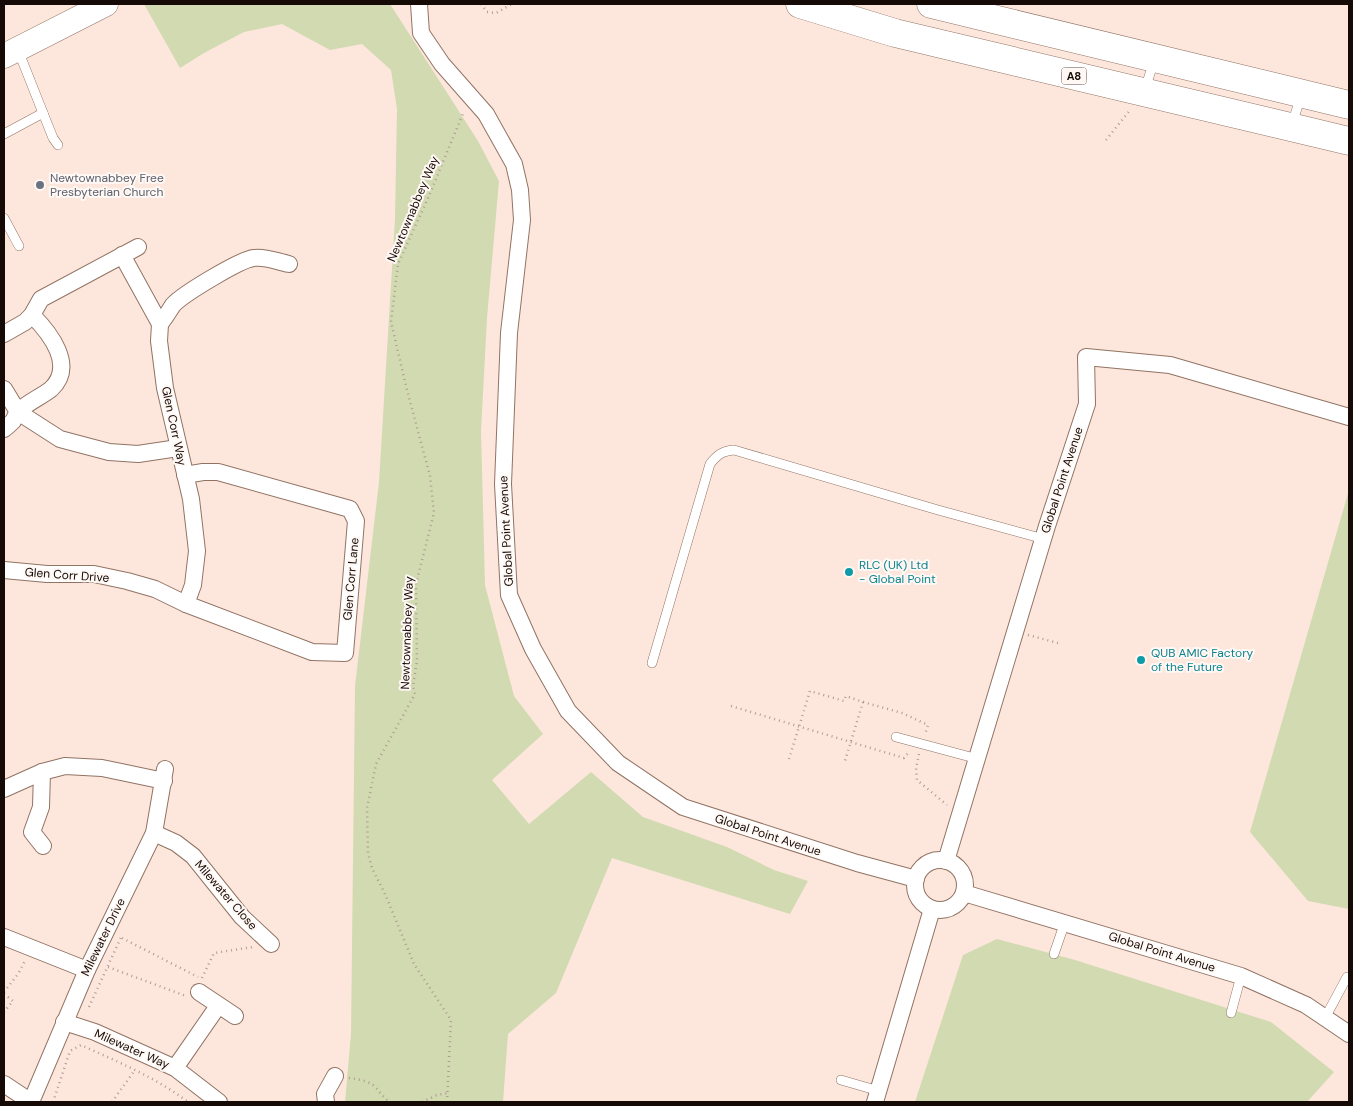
<svg xmlns="http://www.w3.org/2000/svg" width="1353" height="1106" font-family="'DM Sans',sans-serif">
<style>
.green{fill:#d1dab0}
.lines{fill:none;stroke-linecap:round;stroke-linejoin:round}
.lane-casing{stroke:#917363;stroke-width:10}
.street-casing{stroke:#917363;stroke-width:18}
.secondary-casing{stroke:#917363;stroke-width:25}
.highway-casing{stroke:#917363;stroke-width:29}
.path{stroke:#ae9c93;stroke-width:2.5;stroke-dasharray:1 4;stroke-linecap:butt}
.lane{stroke:#fff;stroke-width:9}
.street{stroke:#fff;stroke-width:16}
.secondary{stroke:#fff;stroke-width:24}
.highway{stroke:#fff;stroke-width:28}
.worship-dot{fill:#6b7280;stroke:#fff8f4;stroke-width:2}
.culture-dot{fill:#0f9aa8;stroke:#fff8f4;stroke-width:2}
.labels{text-anchor:middle;stroke-width:4;stroke-linejoin:round;paint-order:stroke}
.shield{fill:#fff8f4;stroke:#5b514d;stroke-width:1}
.shield-label{font-size:11px;font-weight:bold;fill:#150a05}
.worship-label{font-size:12px;fill:#5b616d;stroke:#fff8f4;text-anchor:start}
.street-label{font-size:12px;fill:#150a05;stroke:#fff8f4}
.culture-label{font-size:12px;fill:#0d838f;stroke:#fff8f4;text-anchor:start}
</style>
<rect width="100%" height="100%" fill="#fde7dd"/>
<g class="green">
<path d="M144 4H390L478 141 499 181 487 318 481 431 485 585 514 696 543 734 492 780 529 824 591 772 643 817 727 847 774 870 808 881 790 914 612 858 556 993 508 1034 503 1102H345L351 1034 355 686 379 482 395 219 397 109 391 70 362 44 330 50 282 24 244 32 204 53 180 68Z"/>
<path d="M1349 490V909L1308 901 1250 832Z"/>
<path d="M997 939 1075 960 1271 1022 1334 1072 1307 1102H915L963 955Z"/>
</g>
<g class="lines">
<g class="lane-casing">
<g id="lane">
<path d="M1145 89 1154 61"/>
<path d="M43 113 53 138 58 145"/>
<path d="M1292 124 1301 96"/>
<path d="M4 134 43 113 18 50"/>
<path d="M4 218 19 246"/>
<path d="M652 663 710 464C717 455 722 451 734 450L938 510 1044 539"/>
<path d="M896 737 978 759"/>
<path d="M1054 954 1065 922"/>
<path d="M1231 1013 1241 976"/>
<path d="M1325 1018 1347 977"/>
<path d="M841 1080 879 1091"/>
</g>
</g>
<g class="street-casing">
<g id="street">
<path d="M419 4 421 33 442 64 486 114 514 164 520 190 522 220 509 333 503 484 509 595 533 649 568 711 618 763 683 807 857 863 916 879"/>
<path d="M122 255 160 324 159 341 165 388 191 499 197 551 193 585 186 604"/>
<path d="M160 324C165 318 169 311 173 305 183 294 241 259 254 258 265 256 278 262 289 264"/>
<path d="M4 334 25 322 32 315 41 299 138 247"/>
<path d="M4 389 18 412 60 439 109 452 138 454 178 448"/>
<path d="M4 429C7 427 10 424 13 421 15 418 16 414 19 411 28 402 41 397 51 389 76 366 50 333 32 315"/>
<path d="M4 570 47 574H94L127 581 155 589 186 604 312 652 345 653 356 521 350 509 218 472H203L185 475"/>
<path d="M42 772 41 807 32 832 43 846"/>
<path d="M4 789 42 772 65 766 102 768 164 781"/>
<path d="M154 833 176 843 193 856 242 917 271 944"/>
<circle cx="940" cy="885" r="25"/>
<path d="M946 861 1047 526 1087 404 1086 357 1170 365 1349 417"/>
<path d="M964 893 1241 976 1306 1005 1349 1034"/>
<path d="M4 937 87 970"/>
<path d="M199 992 235 1016"/>
<path d="M64 1022 95 1032 175 1068 219 1102"/>
<path d="M175 1068 218 1006"/>
<path d="M4 1084 31 1102"/>
<path d="M31 1102 87 970 154 833 165 769"/>
<path d="M326 1102 325 1094 335 1076"/>
<path d="M875 1102 932 909"/>
</g>
</g>
<g class="secondary-casing">
<path id="secondary" d="M4 56 106 4"/>
</g>
<g class="highway-casing">
<g id="highway">
<path d="M800 4 895 33 1349 141"/>
<path d="M931 4 1349 105"/>
</g>
</g>
<g class="path">
<path d="M481 4 487 12 496 13 512 4"/>
<path d="M1106 140 1131 109"/>
<path d="M1028 635 1058 643"/>
<path d="M863 702 902 713 928 725 925 734"/>
<path d="M731 706 904 758 909 752"/>
<path d="M919 754 916 768 917 780 947 805"/>
<path d="M789 759 810 691 844 701 846 696 863 702 844 764"/>
<path d="M122 938 198 977"/>
<path d="M108 967 186 996"/>
<path d="M202 978 214 953 253 947"/>
<path d="M4 992 18 974 25 961"/>
<path d="M4 994 13 1001 4 1012"/>
<path d="M89 1007 122 935"/>
<path d="M349 1078C357 1079 366 1080 373 1085 379 1090 382 1097 390 1102"/>
<path d="M53 1102 70 1051 81 1045C118 1062 155 1077 188 1102"/>
<path d="M112 1102 135 1070"/>
<path d="M422 1102 437 1095 448 1093"/>
<path d="M447 1102 451 1020 414 964 386 896 372 868 368 853 367 808 376 764 415 694 413 686 417 661 416 584 434 513 430 476 407 390 391 322 398 264 429 196 464 111"/>
</g>
<use href="#lane" class="lane"/>
<use href="#street" class="street"/>
<use href="#secondary" class="secondary"/>
<use href="#highway" class="highway"/>
</g>
<circle class="worship-dot" cx="40" cy="185" r="5"/>
<g class="culture-dot">
<circle cx="849" cy="572" r="5"/>
<circle cx="1141" cy="660" r="5"/>
</g>
<g class="labels">
<rect class="shield" x="1061.5" y="67.5" width="25" height="17" rx="4"/>
<g class="shield-label">
<text x="1074" y="80">A8</text>
</g>
<g class="worship-label">
<text x="50" y="182">Newtownabbey Free<tspan x="50" dy="14">Presbyterian Church</tspan></text>
</g>
<g class="street-label">
<text transform="translate(413 209) rotate(-67)" y="4">Newtownabbey Way</text>
<text transform="translate(174 426) rotate(78)" y="4">Glen Corr Way</text>
<text transform="translate(1062 480) rotate(-72)" y="4">Global Point Avenue</text>
<text transform="translate(506 531) rotate(-93)" y="4">Global Point Avenue</text>
<text transform="translate(67 575) rotate(4)" y="4">Glen Corr Drive</text>
<text transform="translate(351 579) rotate(-85)" y="4">Glen Corr Lane</text>
<text transform="translate(407 633) rotate(-88)" y="4">Newtownabbey Way</text>
<text transform="translate(768 835) rotate(18)" y="4">Global Point Avenue</text>
<text transform="translate(226 895) rotate(49)" y="4">Milewater Close</text>
<text transform="translate(103 937) rotate(-64)" y="4">Milewater Drive</text>
<text transform="translate(1162 952) rotate(17)" y="4">Global Point Avenue</text>
<text transform="translate(132 1049) rotate(24)" y="4">Milewater Way</text>
</g>
<g class="culture-label">
<text x="859" y="569">RLC (UK) Ltd<tspan x="859" dy="14">- Global Point</tspan></text>
<text x="1151" y="657">QUB AMIC Factory<tspan x="1151" dy="14">of the Future</tspan></text>
</g>
</g>
<rect width="1353" height="1106" fill="none" stroke="#150a05" stroke-width="10"/>
</svg>
